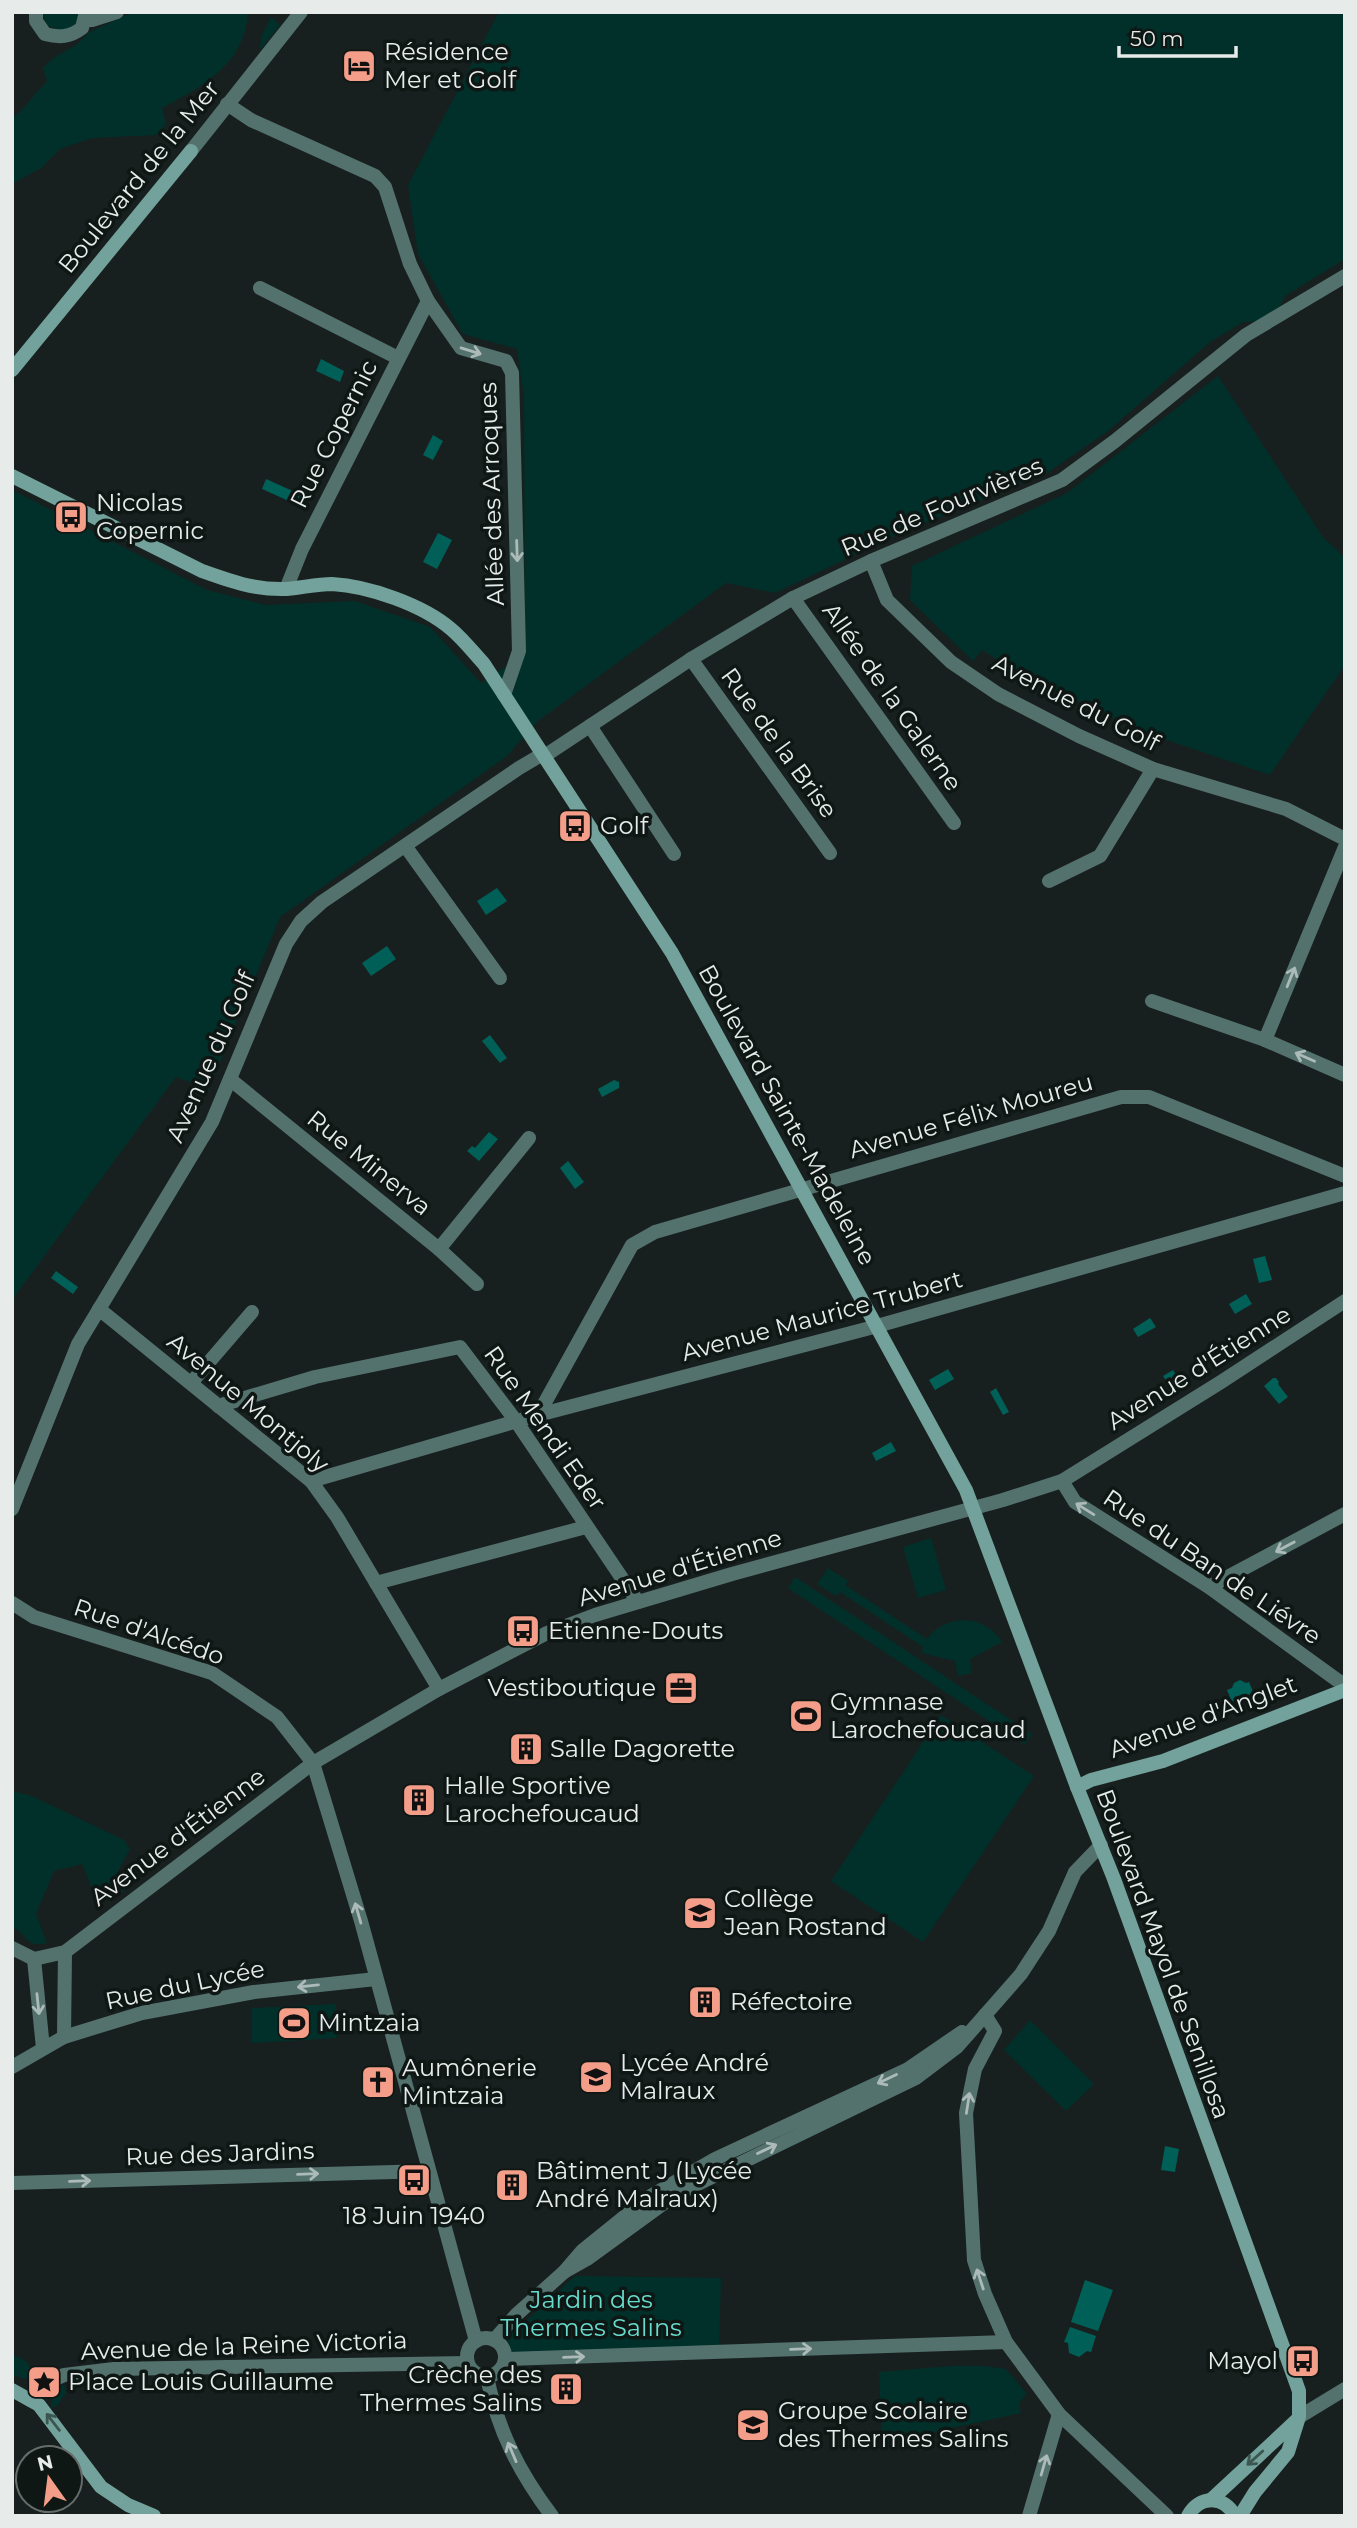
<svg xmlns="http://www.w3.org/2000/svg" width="1357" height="2528" font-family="Montserrat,sans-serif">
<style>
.green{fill:#01302b}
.water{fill:#005f57}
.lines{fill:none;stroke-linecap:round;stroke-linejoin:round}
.street{stroke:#54726d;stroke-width:14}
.secondary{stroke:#72a29b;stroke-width:14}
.oneway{stroke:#acbbb9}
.oneway2{stroke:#3c5651}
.labels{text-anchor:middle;stroke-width:7;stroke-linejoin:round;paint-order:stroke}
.poi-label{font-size:24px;fill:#e7eceb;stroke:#0f1715;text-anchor:start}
.street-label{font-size:24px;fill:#e7eceb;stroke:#0f1715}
.park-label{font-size:24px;fill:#67dbcc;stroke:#0f1715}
</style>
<rect width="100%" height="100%" fill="#18201f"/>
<g class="green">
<path d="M42 12H81L77 23 65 31 47 26Z"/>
<path d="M133 12H248C245 64 204 86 162 108L166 124 157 135 92 138 60 149 41 168 12 184V118C26 108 35 93 47 81L43 68 52 59 76 45 90 32Z"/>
<path d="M499 12H1345V259L1285 296 1279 309 1262 321 1243 322 1210 342 1108 431 1047 473 894 536 775 593 726 583 538 721 507 756 280 917 209 1089 176 1077 12 1300V490L207 590 266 605 355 601 430 627 481 683 525 654 524 397 517 349 463 334 418 254 408 185Z"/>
<path d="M271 17 280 25 259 51 262 35Z"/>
<path d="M1218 376 1323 537 1345 558V665L1270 775 1143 732 1017 672 982 650 973 661 910 600 912 566 1067 493Z"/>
<path d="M931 1538 946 1590 918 1598 903 1547Z"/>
<path d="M828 1568 848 1581 845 1585 927 1639C946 1613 985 1614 1002 1642L970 1659 972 1673 958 1676 955 1661 922 1653 923 1647 840 1592 836 1596 817 1584Z"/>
<path d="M795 1577 1032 1734 1025 1745 788 1588Z"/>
<path d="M941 1715 1034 1776 923 1942 831 1881Z"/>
<path d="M12 1791 32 1796 124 1840 130 1849 118 1871 130 1887 109 1901 94 1893 82 1864 54 1871 36 1914 47 1943C24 1948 28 1934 12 1927Z"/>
<path d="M336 2004 337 2038 252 2043V2008Z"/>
<path d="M1030 2020 1094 2084 1066 2111 1004 2050Z"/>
<path d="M575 2276 721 2278 719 2349 509 2353 508 2337Z"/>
<path d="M12 2355C24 2357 33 2366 32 2378L25 2379 12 2375Z"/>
<path d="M951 2366H984L1006 2369 1027 2394 1019 2403 1021 2413 882 2443 879 2372Z"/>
<path d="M64 2384 66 2393 57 2406 51 2408 53 2394Z"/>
</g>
<g class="water">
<path d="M321 359 344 371 340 382 316 371Z"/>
<path d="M433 435 443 441 433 460 423 455Z"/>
<path d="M266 479 304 496 300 506 262 489Z"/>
<path d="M438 533 452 540 437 569 423 562Z"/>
<path d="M497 888 507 901 486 915 477 901Z"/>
<path d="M387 946 396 959 371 976 362 963Z"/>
<path d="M490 1035 507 1058 500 1063 482 1041Z"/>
<path d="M614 1080 619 1082V1088L602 1097 598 1089Z"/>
<path d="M489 1132 498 1139 479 1161 467 1151 472 1146 475 1148Z"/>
<path d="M568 1161 584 1182 575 1189 560 1168Z"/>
<path d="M1265 1256 1272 1280 1259 1283 1253 1259Z"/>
<path d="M56 1271 78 1287 73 1294 51 1278Z"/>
<path d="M1246 1294 1252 1304 1235 1314 1229 1304Z"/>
<path d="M1150 1318 1156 1327 1138 1337 1133 1329Z"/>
<path d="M948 1369 954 1379 935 1390 929 1380Z"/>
<path d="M1173 1370 1182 1385 1173 1391 1163 1376Z"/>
<path d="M1273 1378H1276L1279 1382 1278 1384 1288 1397 1279 1404 1264 1386Z"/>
<path d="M996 1388 1009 1412 1003 1415 990 1392Z"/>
<path d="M891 1442 896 1451 876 1461 872 1453Z"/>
<path d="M1240 1680 1246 1683 1249 1682 1254 1694 1232 1702 1227 1690 1232 1688 1234 1683Z"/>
<path d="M1165 2146 1179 2149 1175 2172 1161 2170Z"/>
<path d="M1085 2280 1113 2290 1098 2331 1071 2322Z"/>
<path d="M1070 2327 1096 2336 1091 2352 1087 2351 1079 2357 1069 2353 1068 2343 1064 2342Z"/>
</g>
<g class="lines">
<g class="street">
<path d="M36 12V21L45 34C60 38 70 37 82 28L86 12"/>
<path d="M86 20H92L117 12"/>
<path d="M227 104 251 120 375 176 385 187 410 264 428 301 461 348 506 361 512 373 519 651 504 695"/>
<path d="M191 151 301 12"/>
<path d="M260 288 398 358"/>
<path d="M871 561 887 600 951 662 998 694 1079 736 1153 769 1286 809 1345 839"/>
<path d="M286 589 302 549 428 301"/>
<path d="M793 598 954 823"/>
<path d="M691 659 830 853"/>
<path d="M590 726 674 854"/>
<path d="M406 847 500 978"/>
<path d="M1049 881 1100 856 1153 769"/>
<path d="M1152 1001 1265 1040 1345 1075"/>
<path d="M1265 1040 1345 847"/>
<path d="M231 1080 439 1249 477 1284"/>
<path d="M439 1249 529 1138"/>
<path d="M99 1309 311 1481 337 1517 439 1689"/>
<path d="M191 1383 252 1312"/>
<path d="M218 1406 315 1377 460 1347 516 1421 638 1602"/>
<path d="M538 1415 632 1245 655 1232 1121 1097H1149L1345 1176"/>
<path d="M311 1481 538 1415 870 1328 1345 1193"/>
<path d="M1062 1481 1075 1502 1209 1587 1337 1680 1345 1684"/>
<path d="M12 1509 78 1344 212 1122 286 944 301 921 322 902 519 768 541 755 549 753 691 659 793 598 871 561 1062 480 1115 441 1246 335 1345 276"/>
<path d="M376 1583 586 1527"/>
<path d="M1209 1587 1345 1514"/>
<path d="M12 1603 34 1617 212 1673 277 1717 313 1763 361 1921 476 2341"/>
<path d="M12 1948 34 1959"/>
<path d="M34 1959 65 1952 313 1763 439 1689 547 1633 595 1615 732 1574 1003 1500 1062 1481 1221 1382 1345 1301"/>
<path d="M34 1959 43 2048"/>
<path d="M985 2015 995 2031 975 2069 966 2113 974 2260 985 2294 1006 2342 1059 2414 1167 2516"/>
<path d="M64 2037 65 1952"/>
<path d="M12 2067 64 2037 142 2013 254 1992 376 1979"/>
<path d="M12 2183 429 2171"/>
<path d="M564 2272 587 2259 675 2195 916 2078 957 2047 1021 1974 1049 1931 1075 1872 1101 1845"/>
<circle cx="486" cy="2357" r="19"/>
<path d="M494 2340 516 2315 564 2272 582 2251 649 2197 715 2159 908 2069 962 2032"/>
<path d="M506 2359 1006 2342"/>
<path d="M487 2377C498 2431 519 2472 552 2516"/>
<path d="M30 2400 46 2383 64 2375 114 2369 467 2363"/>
<path d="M1299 2417 1345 2389"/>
<path d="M1029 2516 1059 2414"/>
</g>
<g class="secondary">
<path d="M12 370 191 151"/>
<path d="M12 476 202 571C230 581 255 590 285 589 301 588 316 584 332 584 369 586 423 605 451 629 463 639 473 652 484 664L672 953 966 1490 1077 1787 1114 1879 1299 2391V2417L1288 2452 1255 2492 1240 2516"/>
<path d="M1077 1787 1091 1780 1163 1761 1345 1690"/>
<path d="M12 2390 39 2405 101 2487 128 2505 154 2516"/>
<path d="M1212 2499 1298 2419"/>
<path d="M1188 2516C1199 2495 1224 2495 1235 2516"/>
</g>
</g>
<defs><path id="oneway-shaft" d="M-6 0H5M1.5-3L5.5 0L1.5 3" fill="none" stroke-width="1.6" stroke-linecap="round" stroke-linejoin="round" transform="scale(1.75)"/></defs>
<g class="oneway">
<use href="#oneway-shaft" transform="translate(471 351) rotate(17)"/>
<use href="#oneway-shaft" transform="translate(517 551) rotate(88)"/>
<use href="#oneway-shaft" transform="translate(1291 977) rotate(-68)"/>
<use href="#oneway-shaft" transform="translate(1305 1057) rotate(-156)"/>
<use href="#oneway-shaft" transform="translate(1085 1509) rotate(-148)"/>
<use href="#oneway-shaft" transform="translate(1285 1547) rotate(152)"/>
<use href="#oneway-shaft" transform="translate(358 1913) rotate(-106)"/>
<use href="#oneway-shaft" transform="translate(308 1986) rotate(174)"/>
<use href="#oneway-shaft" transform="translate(38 2004) rotate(84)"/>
<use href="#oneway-shaft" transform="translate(887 2079) rotate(155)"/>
<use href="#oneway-shaft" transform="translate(968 2103) rotate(-81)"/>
<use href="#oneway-shaft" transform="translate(767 2149) rotate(-25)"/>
<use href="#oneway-shaft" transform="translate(308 2174) rotate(-2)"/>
<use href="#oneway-shaft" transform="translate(80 2181) rotate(-2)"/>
<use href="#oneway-shaft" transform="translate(980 2279) rotate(-108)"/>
<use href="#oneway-shaft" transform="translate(801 2349) rotate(-2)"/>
<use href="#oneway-shaft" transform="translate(574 2357) rotate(-2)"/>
<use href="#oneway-shaft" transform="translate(512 2452) rotate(-113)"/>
<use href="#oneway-shaft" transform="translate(1044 2465) rotate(-74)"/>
</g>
<g class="oneway2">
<use href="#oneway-shaft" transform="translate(53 2422) rotate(-128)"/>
<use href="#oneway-shaft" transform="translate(1255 2458) rotate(138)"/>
</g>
<defs>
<g id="hotel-square" transform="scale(1.75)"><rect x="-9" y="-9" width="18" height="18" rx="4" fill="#f49e89" stroke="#0f1715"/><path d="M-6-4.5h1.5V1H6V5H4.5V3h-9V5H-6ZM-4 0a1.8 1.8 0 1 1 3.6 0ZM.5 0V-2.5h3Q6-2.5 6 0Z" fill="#111"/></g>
<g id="bus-square" transform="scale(1.75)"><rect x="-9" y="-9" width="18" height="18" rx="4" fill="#f49e89" stroke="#0f1715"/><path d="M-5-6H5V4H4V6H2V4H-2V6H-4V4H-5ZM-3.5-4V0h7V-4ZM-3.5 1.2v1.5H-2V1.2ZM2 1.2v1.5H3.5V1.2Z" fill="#111"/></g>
<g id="office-square" transform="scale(1.75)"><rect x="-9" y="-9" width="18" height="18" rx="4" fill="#f49e89" stroke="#0f1715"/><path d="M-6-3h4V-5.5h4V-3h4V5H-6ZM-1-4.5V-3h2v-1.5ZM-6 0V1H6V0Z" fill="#111"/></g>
<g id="stadium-square" transform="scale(1.75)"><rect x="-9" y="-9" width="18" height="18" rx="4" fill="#f49e89" stroke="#0f1715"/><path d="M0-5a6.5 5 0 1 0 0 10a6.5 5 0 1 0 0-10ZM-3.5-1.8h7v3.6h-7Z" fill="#111"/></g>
<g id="building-square" transform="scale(1.75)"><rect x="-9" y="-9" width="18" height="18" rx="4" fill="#f49e89" stroke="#0f1715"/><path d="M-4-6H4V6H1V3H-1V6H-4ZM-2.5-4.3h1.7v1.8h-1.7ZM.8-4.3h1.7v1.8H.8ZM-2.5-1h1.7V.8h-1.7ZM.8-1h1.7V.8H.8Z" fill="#111"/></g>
<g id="school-square" transform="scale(1.75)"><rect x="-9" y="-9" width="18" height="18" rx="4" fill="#f49e89" stroke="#0f1715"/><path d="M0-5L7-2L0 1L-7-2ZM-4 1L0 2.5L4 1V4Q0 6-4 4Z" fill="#111"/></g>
<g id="church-square" transform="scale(1.75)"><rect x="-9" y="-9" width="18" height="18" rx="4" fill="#f49e89" stroke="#0f1715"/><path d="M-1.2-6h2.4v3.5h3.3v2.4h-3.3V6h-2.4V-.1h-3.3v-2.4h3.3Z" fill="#111"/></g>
<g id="sight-square" transform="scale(1.75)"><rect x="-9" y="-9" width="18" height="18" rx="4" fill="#f49e89" stroke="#0f1715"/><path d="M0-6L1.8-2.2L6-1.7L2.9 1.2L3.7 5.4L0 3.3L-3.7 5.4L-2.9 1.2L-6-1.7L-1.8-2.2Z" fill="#111"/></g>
</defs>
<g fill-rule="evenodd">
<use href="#hotel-square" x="359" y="66"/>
<use href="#bus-square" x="71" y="517"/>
<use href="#bus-square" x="575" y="826"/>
<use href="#bus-square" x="523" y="1631"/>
<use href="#office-square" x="681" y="1688"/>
<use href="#stadium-square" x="806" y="1716"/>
<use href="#building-square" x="526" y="1749"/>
<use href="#building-square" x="419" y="1800"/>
<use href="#school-square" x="700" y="1913"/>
<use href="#building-square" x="705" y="2002"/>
<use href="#stadium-square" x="294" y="2023"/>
<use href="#school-square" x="596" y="2077"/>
<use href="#church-square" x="378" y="2082"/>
<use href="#bus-square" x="414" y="2180"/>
<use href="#building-square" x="512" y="2185"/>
<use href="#bus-square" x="1303" y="2361"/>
<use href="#sight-square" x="44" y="2382"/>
<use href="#building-square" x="566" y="2389"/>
<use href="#school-square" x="753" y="2425"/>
</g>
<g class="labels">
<g class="poi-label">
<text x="384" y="60">Résidence<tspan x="384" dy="28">Mer et Golf</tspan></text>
<text x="96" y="511">Nicolas<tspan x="96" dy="28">Copernic</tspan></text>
<text x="600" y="834">Golf</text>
<text x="548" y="1639">Etienne-Douts</text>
<text x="656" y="1696" text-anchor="end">Vestiboutique</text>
<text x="830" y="1710">Gymnase<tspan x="830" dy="28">Larochefoucaud</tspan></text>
<text x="550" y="1757">Salle Dagorette</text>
<text x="444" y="1794">Halle Sportive<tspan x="444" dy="28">Larochefoucaud</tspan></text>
<text x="724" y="1907">Collège<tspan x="724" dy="28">Jean Rostand</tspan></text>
<text x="730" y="2010">Réfectoire</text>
<text x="318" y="2031">Mintzaia</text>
<text x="620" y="2071">Lycée André<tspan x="620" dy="28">Malraux</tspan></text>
<text x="402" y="2076">Aumônerie<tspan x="402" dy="28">Mintzaia</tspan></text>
<text x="536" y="2179">Bâtiment J (Lycée<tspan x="536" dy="28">André Malraux)</tspan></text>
<text x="414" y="2224" text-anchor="middle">18 Juin 1940</text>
<text x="1278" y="2369" text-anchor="end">Mayol</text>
<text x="542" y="2383" text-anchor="end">Crèche des<tspan x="542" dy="28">Thermes Salins</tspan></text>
<text x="68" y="2390">Place Louis Guillaume</text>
<text x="778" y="2419">Groupe Scolaire<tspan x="778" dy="28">des Thermes Salins</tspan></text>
</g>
<g class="street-label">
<text transform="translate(139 177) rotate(-51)" y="8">Boulevard de la Mer</text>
<text transform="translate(334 434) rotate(-63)" y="8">Rue Copernic</text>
<text transform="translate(492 494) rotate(-92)" y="8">Allée des Arroques</text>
<text transform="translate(942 507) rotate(-23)" y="8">Rue de Fourvières</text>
<text transform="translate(892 697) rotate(55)" y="8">Allée de la Galerne</text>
<text transform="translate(1076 703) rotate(27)" y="8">Avenue du Golf</text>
<text transform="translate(779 743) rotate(54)" y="8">Rue de la Brise</text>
<text transform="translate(211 1057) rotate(-66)" y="8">Avenue du Golf</text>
<text transform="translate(787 1115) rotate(61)" y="8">Boulevard Sainte-Madeleine</text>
<text transform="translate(971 1116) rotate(-16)" y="8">Avenue Félix Moureu</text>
<text transform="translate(369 1163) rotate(39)" y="8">Rue Minerva</text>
<text transform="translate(822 1316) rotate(-15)" y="8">Avenue Maurice Trubert</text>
<text transform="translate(1199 1368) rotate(-32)" y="8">Avenue d'Étienne</text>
<text transform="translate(248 1403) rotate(40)" y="8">Avenue Montjoly</text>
<text transform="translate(545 1428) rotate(55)" y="8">Rue Mendi Eder</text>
<text transform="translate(1212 1567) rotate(34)" y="8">Rue du Ban de Liévre</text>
<text transform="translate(680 1568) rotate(-17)" y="8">Avenue d'Étienne</text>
<text transform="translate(149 1632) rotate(19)" y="8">Rue d'Alcédo</text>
<text transform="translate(1203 1717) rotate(-20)" y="8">Avenue d'Anglet</text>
<text transform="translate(178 1837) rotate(-37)" y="8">Avenue d'Étienne</text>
<text transform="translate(1163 1954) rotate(70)" y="8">Boulevard Mayol de Senillosa</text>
<text transform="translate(185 1985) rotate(-12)" y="8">Rue du Lycée</text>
<text transform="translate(220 2154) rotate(-2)" y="8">Rue des Jardins</text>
<text transform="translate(244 2346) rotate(-2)" y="8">Avenue de la Reine Victoria</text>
</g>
<g class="park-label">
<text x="591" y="2308">Jardin des<tspan x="591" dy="28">Thermes Salins</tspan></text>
</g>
</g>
<rect width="1357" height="2528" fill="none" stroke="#e7eceb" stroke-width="28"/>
<g transform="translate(49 2479) rotate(346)"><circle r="33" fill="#0f1715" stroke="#656c6b" stroke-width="2"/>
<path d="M0-5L12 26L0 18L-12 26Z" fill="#f49e89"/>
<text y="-10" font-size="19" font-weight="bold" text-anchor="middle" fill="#e7eceb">N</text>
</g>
<path d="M1119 46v10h117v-10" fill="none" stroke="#e7eceb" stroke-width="3.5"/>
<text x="1130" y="46" font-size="21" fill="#e7eceb" stroke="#0f1715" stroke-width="5" paint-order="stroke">50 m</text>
</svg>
